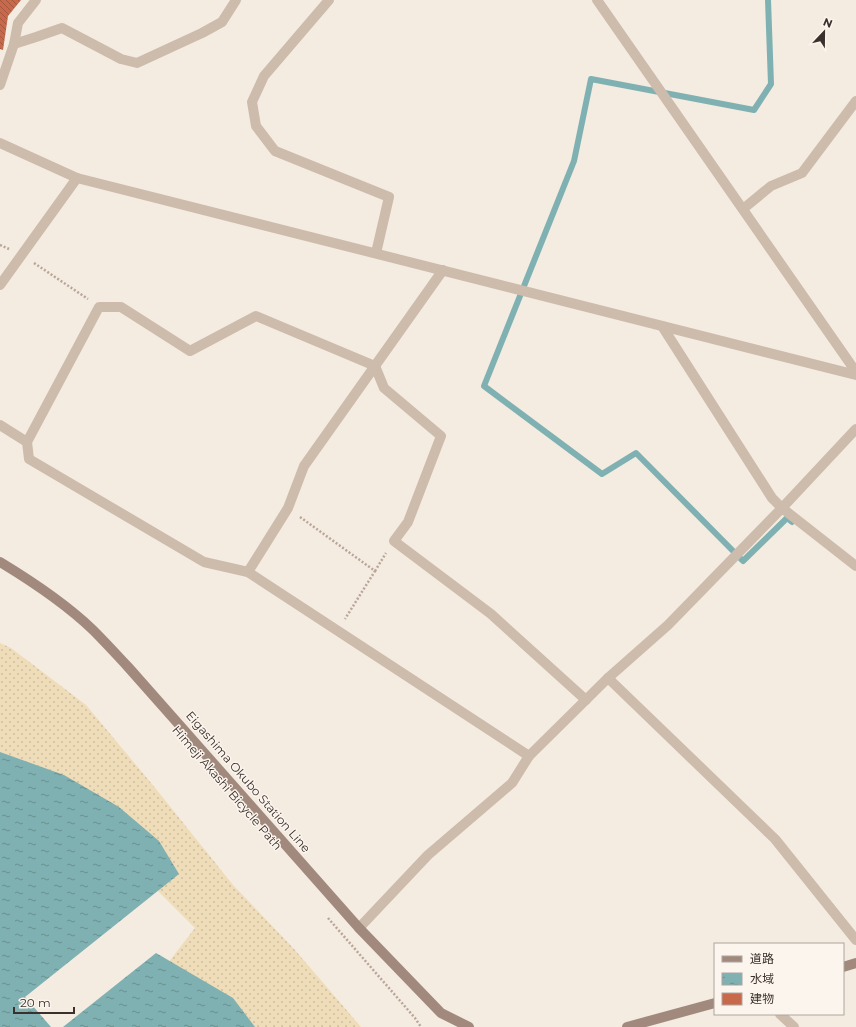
<svg xmlns="http://www.w3.org/2000/svg" width="856" height="1027" font-family="Montserrat,'Noto Sans JP',sans-serif">
<style>
.sand{fill:url(#sand-dots)}
.water{fill:url(#water-ripples)}
.lines{fill:none;stroke-linecap:round;stroke-linejoin:round}
.stream{stroke:#7fb0b2;stroke-width:6}
.building{fill:url(#building-back-hatch)}
.path{stroke:#b9a596;stroke-width:2.5;stroke-dasharray:2 2;stroke-linecap:butt}
.minor{stroke:#cdbbac;stroke-width:10}
.secondary{stroke:#a18a7d;stroke-width:10}
.labels{text-anchor:middle;stroke-width:3;stroke-linejoin:round;paint-order:stroke}
.street-label{font-size:12px;fill:#3b302b;stroke:#fbf5ee}
</style>
<defs>
<pattern id="sand-dots" width="8" height="8" patternUnits="userSpaceOnUse"><rect width="8" height="8" fill="#efdcb8"/><path d="M2 2h.1M6 6h.1" fill="none" stroke="#cebd9e" stroke-width="1.8" stroke-linecap="round"/></pattern>
<pattern id="water-ripples" width="26" height="14" patternUnits="userSpaceOnUse"><rect width="26" height="14" fill="#7fb0b2"/><path d="M2 4q2-2 4 0t4 0M15 11q2-2 4 0t4 0" fill="none" stroke="#699091"/></pattern>
<pattern id="building-back-hatch" width="6" height="6" patternUnits="userSpaceOnUse"><rect width="6" height="6" fill="#c8694b"/><path d="M-1 5l2 2M0 0l6 6M5-1l2 2" fill="none" stroke="#a4573f"/></pattern>
</defs>
<rect width="100%" height="100%" fill="#f4ebe1"/>
<path class="sand" d="M0 643 11 648 86 705 156 789 233 885 295 950 361 1027H191L147 990 195 928 140 873 0 786Z"/>
<g class="water">
<path d="M0 752 64 775 119 807 159 841 179 874 25 997 51 1027H0Z"/>
<path d="M156 953 233 998 255 1027H63Z"/>
</g>
<g class="lines">
<path class="stream" d="M768 0 771 84 754 110 591 79 574 161 484 386 602 474 636 453 743 561 787 518 792 522"/>
</g>
<path class="building" d="M0 0H21L8 16 3 50 0 49Z"/>
<g class="lines">
<g class="path">
<path d="M0 245 9 249"/>
<path d="M34 263 88 299"/>
<path d="M300 517 375 571 345 619"/>
<path d="M375 571 386 553"/>
<path d="M328 918 415 1018 421 1027"/>
</g>
<g class="minor">
<path d="M329 0 264 76 252 102 256 126 275 151 389 197 376 253"/>
<path d="M597 0 856 372"/>
<path d="M14 44 36 37 62 28 121 59 137 63 202 33 222 22 236 0"/>
<path d="M0 85 14 44 18 23 36 0"/>
<path d="M0 143 77 178"/>
<path d="M743 209 771 186 802 173 856 101"/>
<path d="M0 285 77 178 856 375"/>
<path d="M662 326 772 498 782 508 856 566"/>
<path d="M0 425 27 442 29 459 204 562 248 572 529 756"/>
<path d="M27 442 99 307H121L190 351 256 316 375 366 384 388 441 436 408 522 394 541 491 614 586 700"/>
<path d="M248 572 288 508 304 466 443 270"/>
<path d="M608 678 775 839 856 940"/>
<path d="M359 928 428 855 512 783 529 756 608 678 668 625 782 508 856 429"/>
<path d="M780 1014 794 1027"/>
</g>
<g class="secondary">
<path d="M0 562C33 582 65 603 93 630 105 642 117 655 129 668L359 928 441 1013 469 1027"/>
<path d="M843 967 856 963"/>
<path d="M627 1027 715 1003"/>
</g>
</g>
<g class="labels">
<g class="street-label">
<text transform="translate(248 782) rotate(49)" y="4">Eigashima Okubo Station Line</text>
<text transform="translate(227 788) rotate(49)" y="4">Himeji Akashi Bicycle Path</text>
</g>
</g>
<rect x="714" y="943" width="130" height="72" fill="#fbf5ee" stroke="#aea6a0"/>
<rect x="722" y="956" width="20" height="6" fill="#a18a7d" stroke="#aea6a0"/>
<text x="750" y="963" font-size="12" fill="#3b302b">道路</text>
<rect x="722" y="973" width="20" height="12" fill="url(#water-ripples)" stroke="#aea6a0"/>
<text x="750" y="983" font-size="12" fill="#3b302b">水域</text>
<rect x="722" y="993" width="20" height="12" fill="#c8694b" stroke="#aea6a0"/>
<text x="750" y="1003" font-size="12" fill="#3b302b">建物</text>
<g transform="translate(824 32) rotate(22)" stroke="#fbf5ee" stroke-width="3" paint-order="stroke">
<path d="M0-3L7 15L0 10L-7 15Z" fill="#3b302b"/>
<text y="-6" font-size="11" font-weight="bold" text-anchor="middle" fill="#3b302b">N</text>
</g>
<path d="M14 1007v6h60v-6" fill="none" stroke="#3b302b" stroke-width="2"/>
<text x="20" y="1007" font-size="12" fill="#3b302b" stroke="#fbf5ee" stroke-width="3" paint-order="stroke">20 m</text>
</svg>
